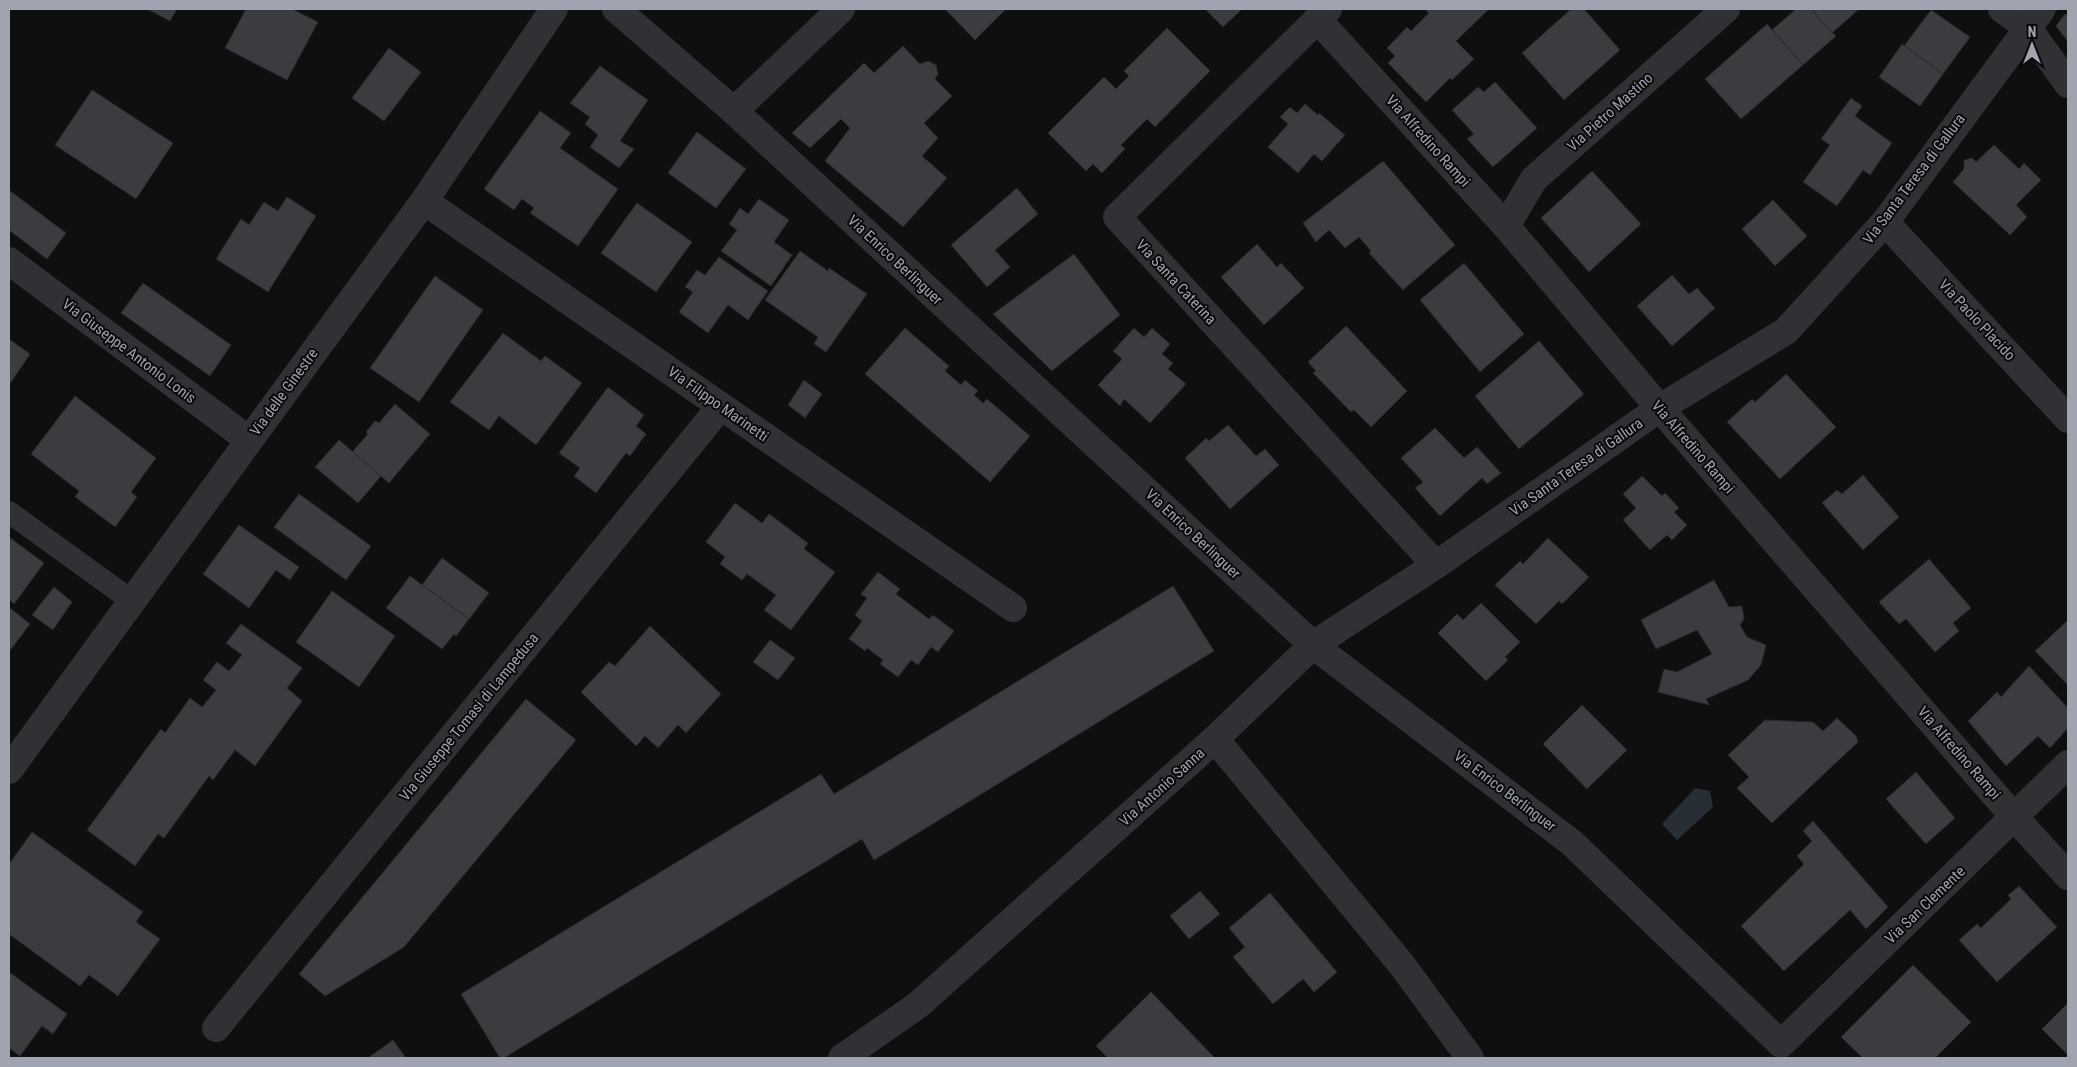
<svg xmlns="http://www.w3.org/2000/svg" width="2077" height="1067" font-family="'Roboto Condensed',sans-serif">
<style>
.water{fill:#282e35}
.building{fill:#3b3c40;stroke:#29292c}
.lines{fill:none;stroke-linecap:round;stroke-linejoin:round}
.lane{stroke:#303035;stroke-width:22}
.street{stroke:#303035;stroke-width:28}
.labels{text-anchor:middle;stroke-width:4;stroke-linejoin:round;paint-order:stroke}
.street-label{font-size:15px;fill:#a0a4b1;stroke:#0a0a0b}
</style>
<rect width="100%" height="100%" fill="#0f0f10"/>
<path class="water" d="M1695 788 1710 791 1713 807 1677 840 1662 824Z"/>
<g class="building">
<path d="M147 9H177L170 21Z"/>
<path d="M246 9H292L318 22 287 80 225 48Z"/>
<path d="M945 9H1006L975 40Z"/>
<path d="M1205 9H1242L1223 27Z"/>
<path d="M1425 9H1489L1456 41 1474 59 1452 80 1450 78 1426 102 1388 63 1395 56 1387 48 1407 27 1411 31 1429 13Z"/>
<path d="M1571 9H1584L1620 50 1564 100 1522 53Z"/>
<path d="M1796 9H1811L1836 36 1803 65 1772 30Z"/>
<path d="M1811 9H1859L1832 33Z"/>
<path d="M1931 10 1970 37 1943 74 1904 46Z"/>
<path d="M2065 14 2068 16V42L2056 26Z"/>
<path d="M1767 24 1803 65 1741 119 1705 79Z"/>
<path d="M1167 28 1210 71 1155 127 1147 119 1121 145 1125 149 1102 173 1093 164 1086 171 1048 133 1104 77 1116 89 1129 76 1124 71Z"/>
<path d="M1902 44 1943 74 1920 106 1879 77Z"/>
<path d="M903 46 920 64 928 61 936 65 938 74 935 79 952 96 924 123 938 138 922 156 947 178 903 227 825 161 850 128 841 119 810 148 792 133 864 63 874 73Z"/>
<path d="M389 48 421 72 384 121 352 98Z"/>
<path d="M600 66 648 100 620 141 634 149 619 168 590 147 598 135 585 124 590 117 570 103Z"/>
<path d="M1495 82 1537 128 1493 167 1467 139 1474 134 1452 110 1478 87 1484 92Z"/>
<path d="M92 90 173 143 136 199 55 145Z"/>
<path d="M1851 98 1862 106 1855 116 1892 143 1870 175 1863 170 1837 206 1803 182 1830 145 1821 139Z"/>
<path d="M1305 104 1318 115 1319 113 1345 135 1322 161 1314 154 1298 173 1268 147 1288 124 1280 117 1290 107 1297 113Z"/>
<path d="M540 111 571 133 560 148 618 189 578 246 530 213 534 208 522 199 514 210 484 189Z"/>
<path d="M697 132 746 169 716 208 668 173Z"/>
<path d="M1994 145 2019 169 2024 163 2041 180 2016 205 2027 217 2010 235 1953 182 1964 169V160L1972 158 1976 162Z"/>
<path d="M1383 161 1455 245 1403 290 1369 253 1371 251 1359 237 1345 248 1329 230 1316 242 1303 223Z"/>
<path d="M1592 171 1641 224 1589 272 1541 218Z"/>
<path d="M1017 188 1038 214 995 250 1010 267 987 287 951 245Z"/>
<path d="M9 190 66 233 47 259 9 230Z"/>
<path d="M287 197 316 216 268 292 216 259 241 219 249 225 264 202 278 211Z"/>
<path d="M759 199 789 220 774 242 792 255 771 286 721 251 737 230 729 224 740 208 748 214Z"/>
<path d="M1773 200 1807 236 1775 266 1742 229Z"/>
<path d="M637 203 692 242 656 292 601 253Z"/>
<path d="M1257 244 1277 267 1281 263 1304 288 1264 325 1221 277Z"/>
<path d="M800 251 828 271 829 268 867 294 826 352 814 344 818 337 765 300Z"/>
<path d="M1074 254 1120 315 1052 371 993 314Z"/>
<path d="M719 257 768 291 748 320 728 305 708 333 679 312 693 292 685 287 697 270 705 275Z"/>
<path d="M1464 263 1524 334 1480 372 1420 300Z"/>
<path d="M1672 275 1689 294 1697 288 1715 308 1672 346 1637 306Z"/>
<path d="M435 276 483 310 419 402 370 368Z"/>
<path d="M143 283 231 345 210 376 121 313Z"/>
<path d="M1346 326 1407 391 1371 427 1354 410 1351 412 1313 373 1316 371 1308 362Z"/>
<path d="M905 328 949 366 945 371 961 385 965 380 978 391 974 395 983 403 987 399 1030 436 990 482 865 374Z"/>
<path d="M1134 328 1144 337 1152 328 1170 344 1162 354 1173 363 1168 369 1186 384 1150 423 1124 399 1120 406 1098 385 1122 359 1113 351Z"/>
<path d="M503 333 541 361 545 356 582 383 536 445 499 416 489 430 450 402Z"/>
<path d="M9 339 30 354 9 385Z"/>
<path d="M1539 341 1584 394 1519 449 1475 396Z"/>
<path d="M1786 374 1836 427 1780 479 1727 422 1752 399 1755 402Z"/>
<path d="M804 380 822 394 805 418 788 405Z"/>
<path d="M608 387 644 415 636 426 646 434 630 456 626 453 596 493 574 476 580 468 559 453Z"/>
<path d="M75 396 156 458 131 492 137 497 115 527 75 497 79 491 31 454Z"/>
<path d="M395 404 430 434 389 483 352 452 368 434 366 432 375 421 379 423Z"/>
<path d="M1228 425 1256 456 1265 449 1279 465 1230 509 1185 458 1206 438 1209 441Z"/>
<path d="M1435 428 1464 458 1477 447 1501 473 1487 484 1482 478 1440 516 1415 488 1423 482 1401 458Z"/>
<path d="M339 440 381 476 358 503 315 467Z"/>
<path d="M1863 475 1899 517 1863 550 1822 503 1837 490 1842 494Z"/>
<path d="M1642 476 1662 496 1665 493 1679 508 1674 512 1687 525 1672 540 1667 535 1650 550 1623 520 1636 508 1623 494Z"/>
<path d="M299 494 371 546 346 580 274 527Z"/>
<path d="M735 503 762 523 769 514 808 543 804 549 835 572 791 630 764 610 776 595 747 574 742 580 720 564 725 557 706 542Z"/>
<path d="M239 525 299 567 290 580 276 570 249 608 203 574Z"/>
<path d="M9 537 44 563 14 604 9 599Z"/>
<path d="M1548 538 1589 577 1562 604 1559 601 1536 624 1495 585 1520 561 1523 564Z"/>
<path d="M442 558 489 593 469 619 422 585Z"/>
<path d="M1929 559 1971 608 1953 623 1959 631 1935 652 1906 619 1899 624 1879 602Z"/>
<path d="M878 572 900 589 896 594 929 619 933 615 954 631 938 652 931 647 918 665 911 660 898 677 880 664 883 660 867 648 865 651 849 639 862 621 855 615 867 598 861 594Z"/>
<path d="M410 576 469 619 456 636 454 634 442 649 386 608Z"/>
<path d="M1714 580 1729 607 1742 606 1744 619 1740 625 1747 637 1766 645 1761 665 1748 680 1706 699 1709 705 1658 692 1664 669 1677 672 1712 654 1697 630 1656 649 1641 620Z"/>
<path d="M1173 586 1214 651 874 860 862 839 504 1058H500L461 994 821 774 834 794Z"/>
<path d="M54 587 72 602 53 630 32 615Z"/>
<path d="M332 591 395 636 359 687 296 642Z"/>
<path d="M1481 603 1520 642 1505 657 1508 660 1486 681 1438 633 1457 614 1463 620Z"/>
<path d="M9 607 30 624 9 652Z"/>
<path d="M2068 620V685L2035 651Z"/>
<path d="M241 624 302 668 287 688 302 701 255 766 235 750 213 780 209 776 164 838 158 834 135 866 87 830 161 729 165 733 190 698 202 707 216 690 203 680 217 662 229 671 242 655 226 643Z"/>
<path d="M650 626 721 694 686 733 678 725 658 748 645 736 636 746 581 692 609 662 615 666Z"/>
<path d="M770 640 795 658 778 680 753 662Z"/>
<path d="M2029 666 2068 708V728L2050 748 2038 736 2006 766 1968 721 1997 692 2001 697Z"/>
<path d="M526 699 576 740 404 947 325 996 299 974Z"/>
<path d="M1582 705 1627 750 1587 789 1543 744Z"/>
<path d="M1837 718 1856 736 1858 742 1772 823 1737 788 1749 777 1728 755 1765 720 1813 722 1823 731Z"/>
<path d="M1916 772 1955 818 1926 844 1886 799Z"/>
<path d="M1813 821 1888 907 1866 929 1850 910 1784 971 1741 926 1804 864 1797 856 1812 841 1803 831Z"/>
<path d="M32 832 143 912 136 922 160 939 118 996 89 975 80 986 9 934V864Z"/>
<path d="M2019 886 2057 927 1997 982 1959 940 1977 924 1981 928 2011 899 2008 895Z"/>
<path d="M1200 891 1220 914 1189 939 1170 916Z"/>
<path d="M1270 893 1337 972 1314 992 1303 979 1273 1004 1233 957 1245 947 1229 928Z"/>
<path d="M1913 965 1971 1022 1935 1058H1863L1841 1037Z"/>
<path d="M9 972 67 1014 53 1034 42 1026 20 1056 9 1048Z"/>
<path d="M1151 992 1215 1058H1108L1096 1046Z"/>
<path d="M2068 1003V1055L2042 1029Z"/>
<path d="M393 1040 406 1058H368Z"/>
</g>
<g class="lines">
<path class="lane" d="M9 512 132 601"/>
<g class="street">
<path d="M616 9 734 111 1313 645 1572 843 1781 1044 2068 764"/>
<path d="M1328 9 1117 217 1436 565"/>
<path d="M2002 9 2027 27 2068 84"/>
<path d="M1317 19 1506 226 1651 398 2015 818 2068 876"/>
<path d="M734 111 841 9"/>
<path d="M424 201 1013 608"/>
<path d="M1885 222 2068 419"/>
<path d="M1506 226 1534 179 1726 9"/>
<path d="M9 261 249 440"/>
<path d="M1215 739 1313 645 1436 565 1660 408 1786 331 1885 222 2042 9"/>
<path d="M9 770 424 201 554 9"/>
<path d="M216 1028 721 406"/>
<path d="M842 1058 918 1005 1215 739 1402 965 1470 1058"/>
</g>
</g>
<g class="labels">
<g class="street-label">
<text transform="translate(1610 112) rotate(-42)" y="5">Via Pietro Mastino</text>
<text transform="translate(1428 141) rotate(48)" y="5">Via Alfredino Rampi</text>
<text transform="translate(1914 179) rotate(-53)" y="5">Via Santa Teresa di Gallura</text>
<text transform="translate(895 260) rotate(43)" y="5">Via Enrico Berlinguer</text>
<text transform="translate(1176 282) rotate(47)" y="5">Via Santa Caterina</text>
<text transform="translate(1977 320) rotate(47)" y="5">Via Paolo Placido</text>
<text transform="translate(129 351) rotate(37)" y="5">Via Giuseppe Antonio Lonis</text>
<text transform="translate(284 392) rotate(-54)" y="5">Via delle Ginestre</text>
<text transform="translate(718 404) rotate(35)" y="5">Via Filippo Marinetti</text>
<text transform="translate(1693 447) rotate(49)" y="5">Via Alfredino Rampi</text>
<text transform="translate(1576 467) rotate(-35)" y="5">Via Santa Teresa di Gallura</text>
<text transform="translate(1193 534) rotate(43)" y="5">Via Enrico Berlinguer</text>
<text transform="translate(469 717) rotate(-51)" y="5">Via Giuseppe Tomasi di Lampedusa</text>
<text transform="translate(1959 753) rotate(49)" y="5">Via Alfredino Rampi</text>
<text transform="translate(1162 787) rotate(-42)" y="5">Via Antonio Sanna</text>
<text transform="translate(1505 791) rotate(37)" y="5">Via Enrico Berlinguer</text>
<text transform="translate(1925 905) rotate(-44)" y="5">Via San Clemente</text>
</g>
</g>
<rect width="2077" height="1067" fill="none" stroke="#a0a4b1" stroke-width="20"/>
<g transform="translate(2032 45)" stroke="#0a0a0b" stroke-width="4" paint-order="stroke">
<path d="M0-4L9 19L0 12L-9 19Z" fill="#a0a4b1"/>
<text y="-8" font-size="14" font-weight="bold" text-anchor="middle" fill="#a0a4b1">N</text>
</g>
</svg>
